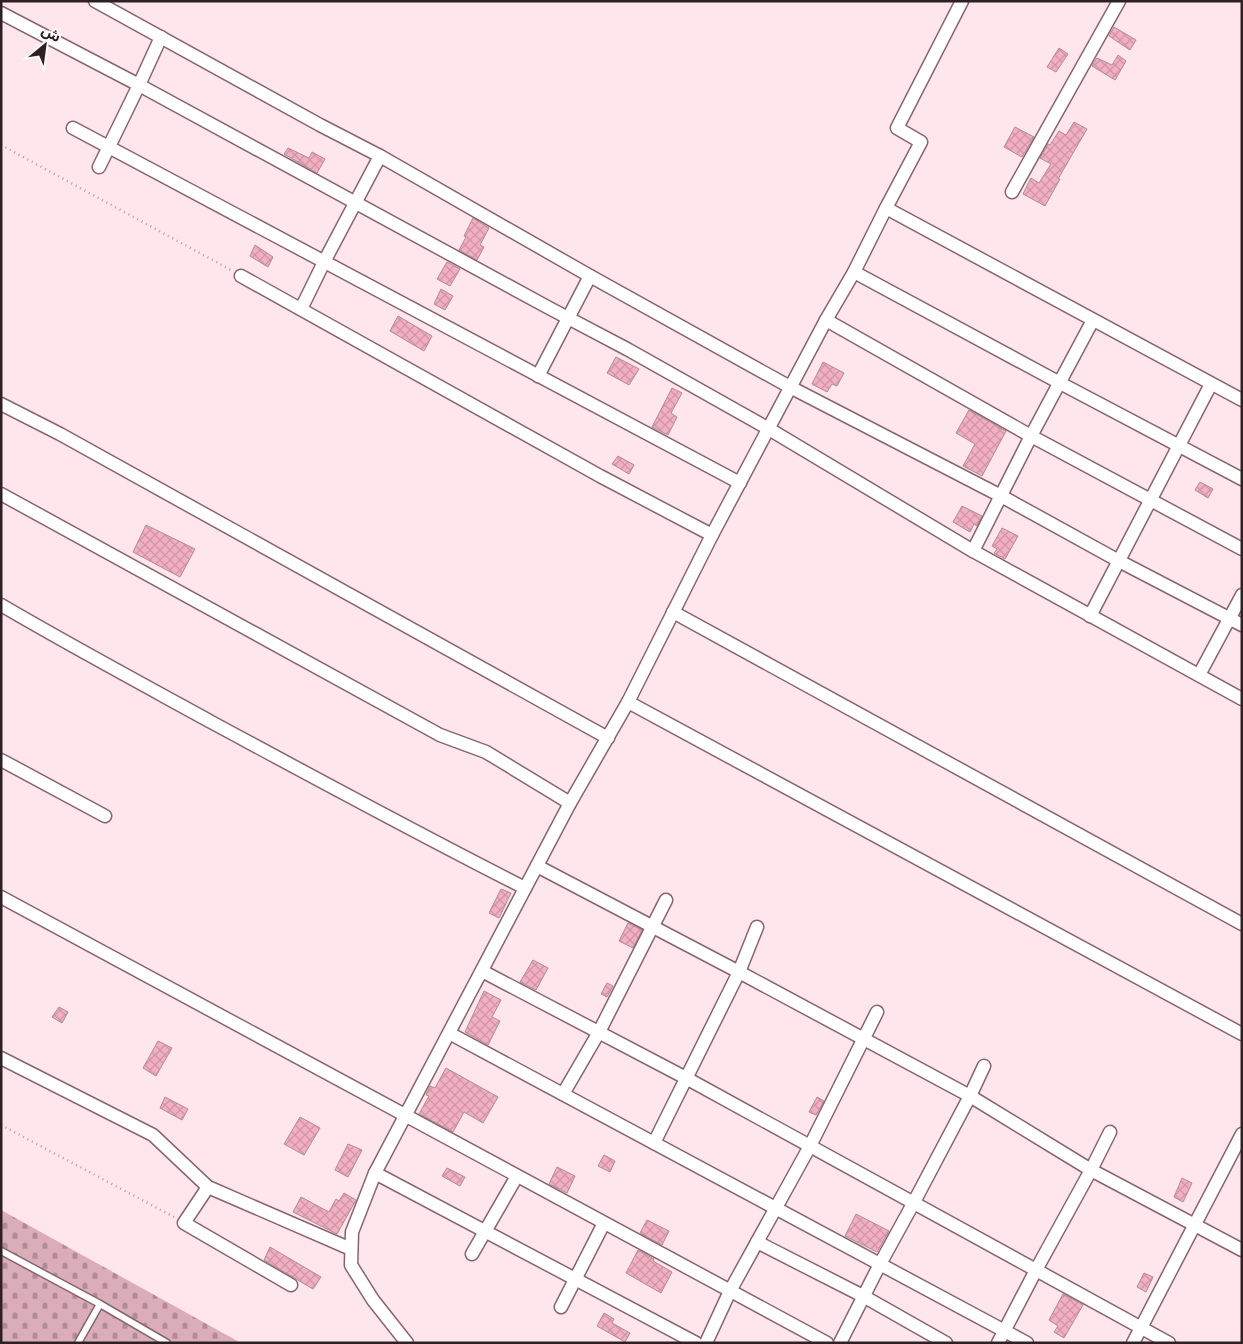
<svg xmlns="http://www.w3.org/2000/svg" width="1243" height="1344" font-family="'Fira Sans','Noto Sans Arabic',sans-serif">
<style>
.cemetery{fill:url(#cemetery-stones)}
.building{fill:url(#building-cross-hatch);stroke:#b18b95}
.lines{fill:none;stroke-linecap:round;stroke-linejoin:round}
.lane-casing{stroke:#88656e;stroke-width:9}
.street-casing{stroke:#88656e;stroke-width:15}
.path{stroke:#b49ea4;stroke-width:2.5;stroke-dasharray:1 4;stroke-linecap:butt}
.lane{stroke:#fff;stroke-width:6}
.street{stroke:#fff;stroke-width:12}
</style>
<defs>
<pattern id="cemetery-stones" width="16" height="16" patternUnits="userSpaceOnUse" patternTransform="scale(1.25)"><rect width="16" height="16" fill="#daadb9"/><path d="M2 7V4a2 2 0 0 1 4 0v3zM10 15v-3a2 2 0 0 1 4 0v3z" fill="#b18c96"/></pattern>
<pattern id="building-cross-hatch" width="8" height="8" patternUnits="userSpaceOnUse" patternTransform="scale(1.25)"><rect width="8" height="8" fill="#f2afc1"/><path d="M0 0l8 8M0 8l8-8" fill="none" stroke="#d096a6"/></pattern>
</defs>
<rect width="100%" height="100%" fill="#ffe6ec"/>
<path class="cemetery" d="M1 1210 241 1343H1Z"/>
<g class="building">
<path d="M1114 27 1136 40 1130 50 1109 36Z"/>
<path d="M1059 48 1068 54 1056 72 1047 67Z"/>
<path d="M1118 55 1126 61 1115 80 1092 66 1097 58 1112 65Z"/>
<path d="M1074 122 1087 129 1058 179H1060L1045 206 1023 194 1031 178 1039 183 1051 164 1040 158 1048 144 1050 145 1059 131 1066 135Z"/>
<path d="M1015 127 1034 137 1022 157 1004 147Z"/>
<path d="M288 148 309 158 312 152 325 159 317 173 284 154Z"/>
<path d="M473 218 489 228 480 245 484 247 477 260 459 250 466 237 464 236Z"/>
<path d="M255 245 273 257 268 267 250 256Z"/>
<path d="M447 262 460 269 450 286 437 279Z"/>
<path d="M441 289 453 296 445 310 434 304Z"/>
<path d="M398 316 432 336 424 351 390 331Z"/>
<path d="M616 357 639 369 629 385 607 373Z"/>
<path d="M823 362 844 373 837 386 832 384 827 392 812 384Z"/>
<path d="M672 388 682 393 671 413 677 417 668 435 652 427Z"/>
<path d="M969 410 1006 431 982 476 963 466 975 444 956 433Z"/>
<path d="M618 456 634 465 629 474 612 464Z"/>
<path d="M1200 482 1213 489 1208 498 1195 490Z"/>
<path d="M962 506 982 516 977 526 974 524 970 532 953 522Z"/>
<path d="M146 525 195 549 180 577 133 552Z"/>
<path d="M1002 528 1018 536 1005 559 994 553 997 549 992 546Z"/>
<path d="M501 889 511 893 499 918 489 913Z"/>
<path d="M628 923 642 930 633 948 619 941Z"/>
<path d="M533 960 548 968 536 990 520 982Z"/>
<path d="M607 983 613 986 607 997 601 994Z"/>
<path d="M484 991 501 1000 492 1017 500 1021 488 1045 465 1032Z"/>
<path d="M59 1007 68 1012 62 1023 52 1017Z"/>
<path d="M158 1041 172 1048 156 1076 143 1068Z"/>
<path d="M446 1068 498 1097 483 1123 464 1112 453 1132 419 1114 429 1096 426 1095 430 1086 435 1088Z"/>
<path d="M165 1097 188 1109 182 1120 160 1108Z"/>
<path d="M817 1097 824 1101 816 1115 809 1112Z"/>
<path d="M300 1117 320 1128 304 1155 284 1144Z"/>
<path d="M348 1144 362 1150 348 1177 335 1170Z"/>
<path d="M604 1155 615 1161 610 1172 598 1166Z"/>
<path d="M557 1167 575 1176 567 1193 549 1184Z"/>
<path d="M447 1168 465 1177 460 1186 442 1176Z"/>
<path d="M1182 1178 1192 1183 1183 1202 1174 1197Z"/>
<path d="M344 1193 356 1200 337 1234 293 1212 301 1197 329 1212 336 1199 339 1201Z"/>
<path d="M856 1214 889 1231 877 1252 845 1236Z"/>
<path d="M647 1220 669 1231 662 1245 640 1233Z"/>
<path d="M270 1247 321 1277 313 1289 264 1260Z"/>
<path d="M638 1250 654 1259 653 1261 672 1272 661 1293 626 1273Z"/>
<path d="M1144 1273 1153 1277 1146 1292 1137 1287Z"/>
<path d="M1063 1294 1083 1305 1064 1338 1054 1332 1058 1326 1049 1320Z"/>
<path d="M604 1313 614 1319 612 1323 630 1333 625 1342 597 1326Z"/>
</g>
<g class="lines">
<g class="lane-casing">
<g id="lane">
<path d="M1 1251 100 1304 167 1343"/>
<path d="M78 1343 100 1304"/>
</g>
</g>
<g class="street-casing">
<g id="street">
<path d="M95 1 320 125 380 156 590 276 790 387 1001 496 1119 561 1242 625"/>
<path d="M1 13 139 85 99 167"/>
<path d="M161 37 139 85 551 309 627 349 769 429 973 551 1242 699"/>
<path d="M73 128 740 483"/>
<path d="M1012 192 1119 1"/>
<path d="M886 208 921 142 897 128 962 1"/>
<path d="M854 272 1060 383 1242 479"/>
<path d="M241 276 600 476 712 535"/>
<path d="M301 309 324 262 380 156"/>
<path d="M826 320 1031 436 1242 549"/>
<path d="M538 376 590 276"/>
<path d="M1 404 60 434 608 738"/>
<path d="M1 494 440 735 486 752 570 803"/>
<path d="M973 551 1031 436 1093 320"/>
<path d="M1 605C71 646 142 684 213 723 317 779 420 835 525 888"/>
<path d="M673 612 1242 924"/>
<path d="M1090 616 1211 384"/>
<path d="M1199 675 1242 595"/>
<path d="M628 702 1242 1034"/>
<path d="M1 760 105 816"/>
<path d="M537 866 739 972 970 1096 1091 1170 1242 1250"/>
<path d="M1 897 827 1343"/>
<path d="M482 971 686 1078 1169 1343"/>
<path d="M449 1033 1027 1343"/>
<path d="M1 1058 153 1135 208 1187 351 1249"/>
<path d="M563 1094 599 1032 666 900"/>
<path d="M654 1143 739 972 757 927"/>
<path d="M375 1173 696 1343"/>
<path d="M208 1187 184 1223 291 1285"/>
<path d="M757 1242 863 1296 946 1343"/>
<path d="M472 1254 517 1176"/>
<path d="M561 1307 604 1223"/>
<path d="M407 1343 373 1300 351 1265 352 1232 375 1173 570 803 628 702 712 535 826 320 854 272 886 208 1242 400"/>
<path d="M706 1343 730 1291 810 1146 877 1012"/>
<path d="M840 1343 880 1264 914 1202 970 1096 984 1066"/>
<path d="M998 1343 1036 1270 1091 1170 1110 1132"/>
<path d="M1133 1343 1242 1134"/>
</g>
</g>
<g class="path">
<path d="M1 145 231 270"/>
<path d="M1 1125 174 1217"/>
</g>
<use href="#lane" class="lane"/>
<use href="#street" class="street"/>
</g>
<rect width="1243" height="1344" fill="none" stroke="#2f2024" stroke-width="5"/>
<g transform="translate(45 45) rotate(29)" stroke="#fafafa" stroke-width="4" paint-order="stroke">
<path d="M0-4L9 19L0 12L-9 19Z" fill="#2f2024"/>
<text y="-8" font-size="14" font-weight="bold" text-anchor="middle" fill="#2f2024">ش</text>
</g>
</svg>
